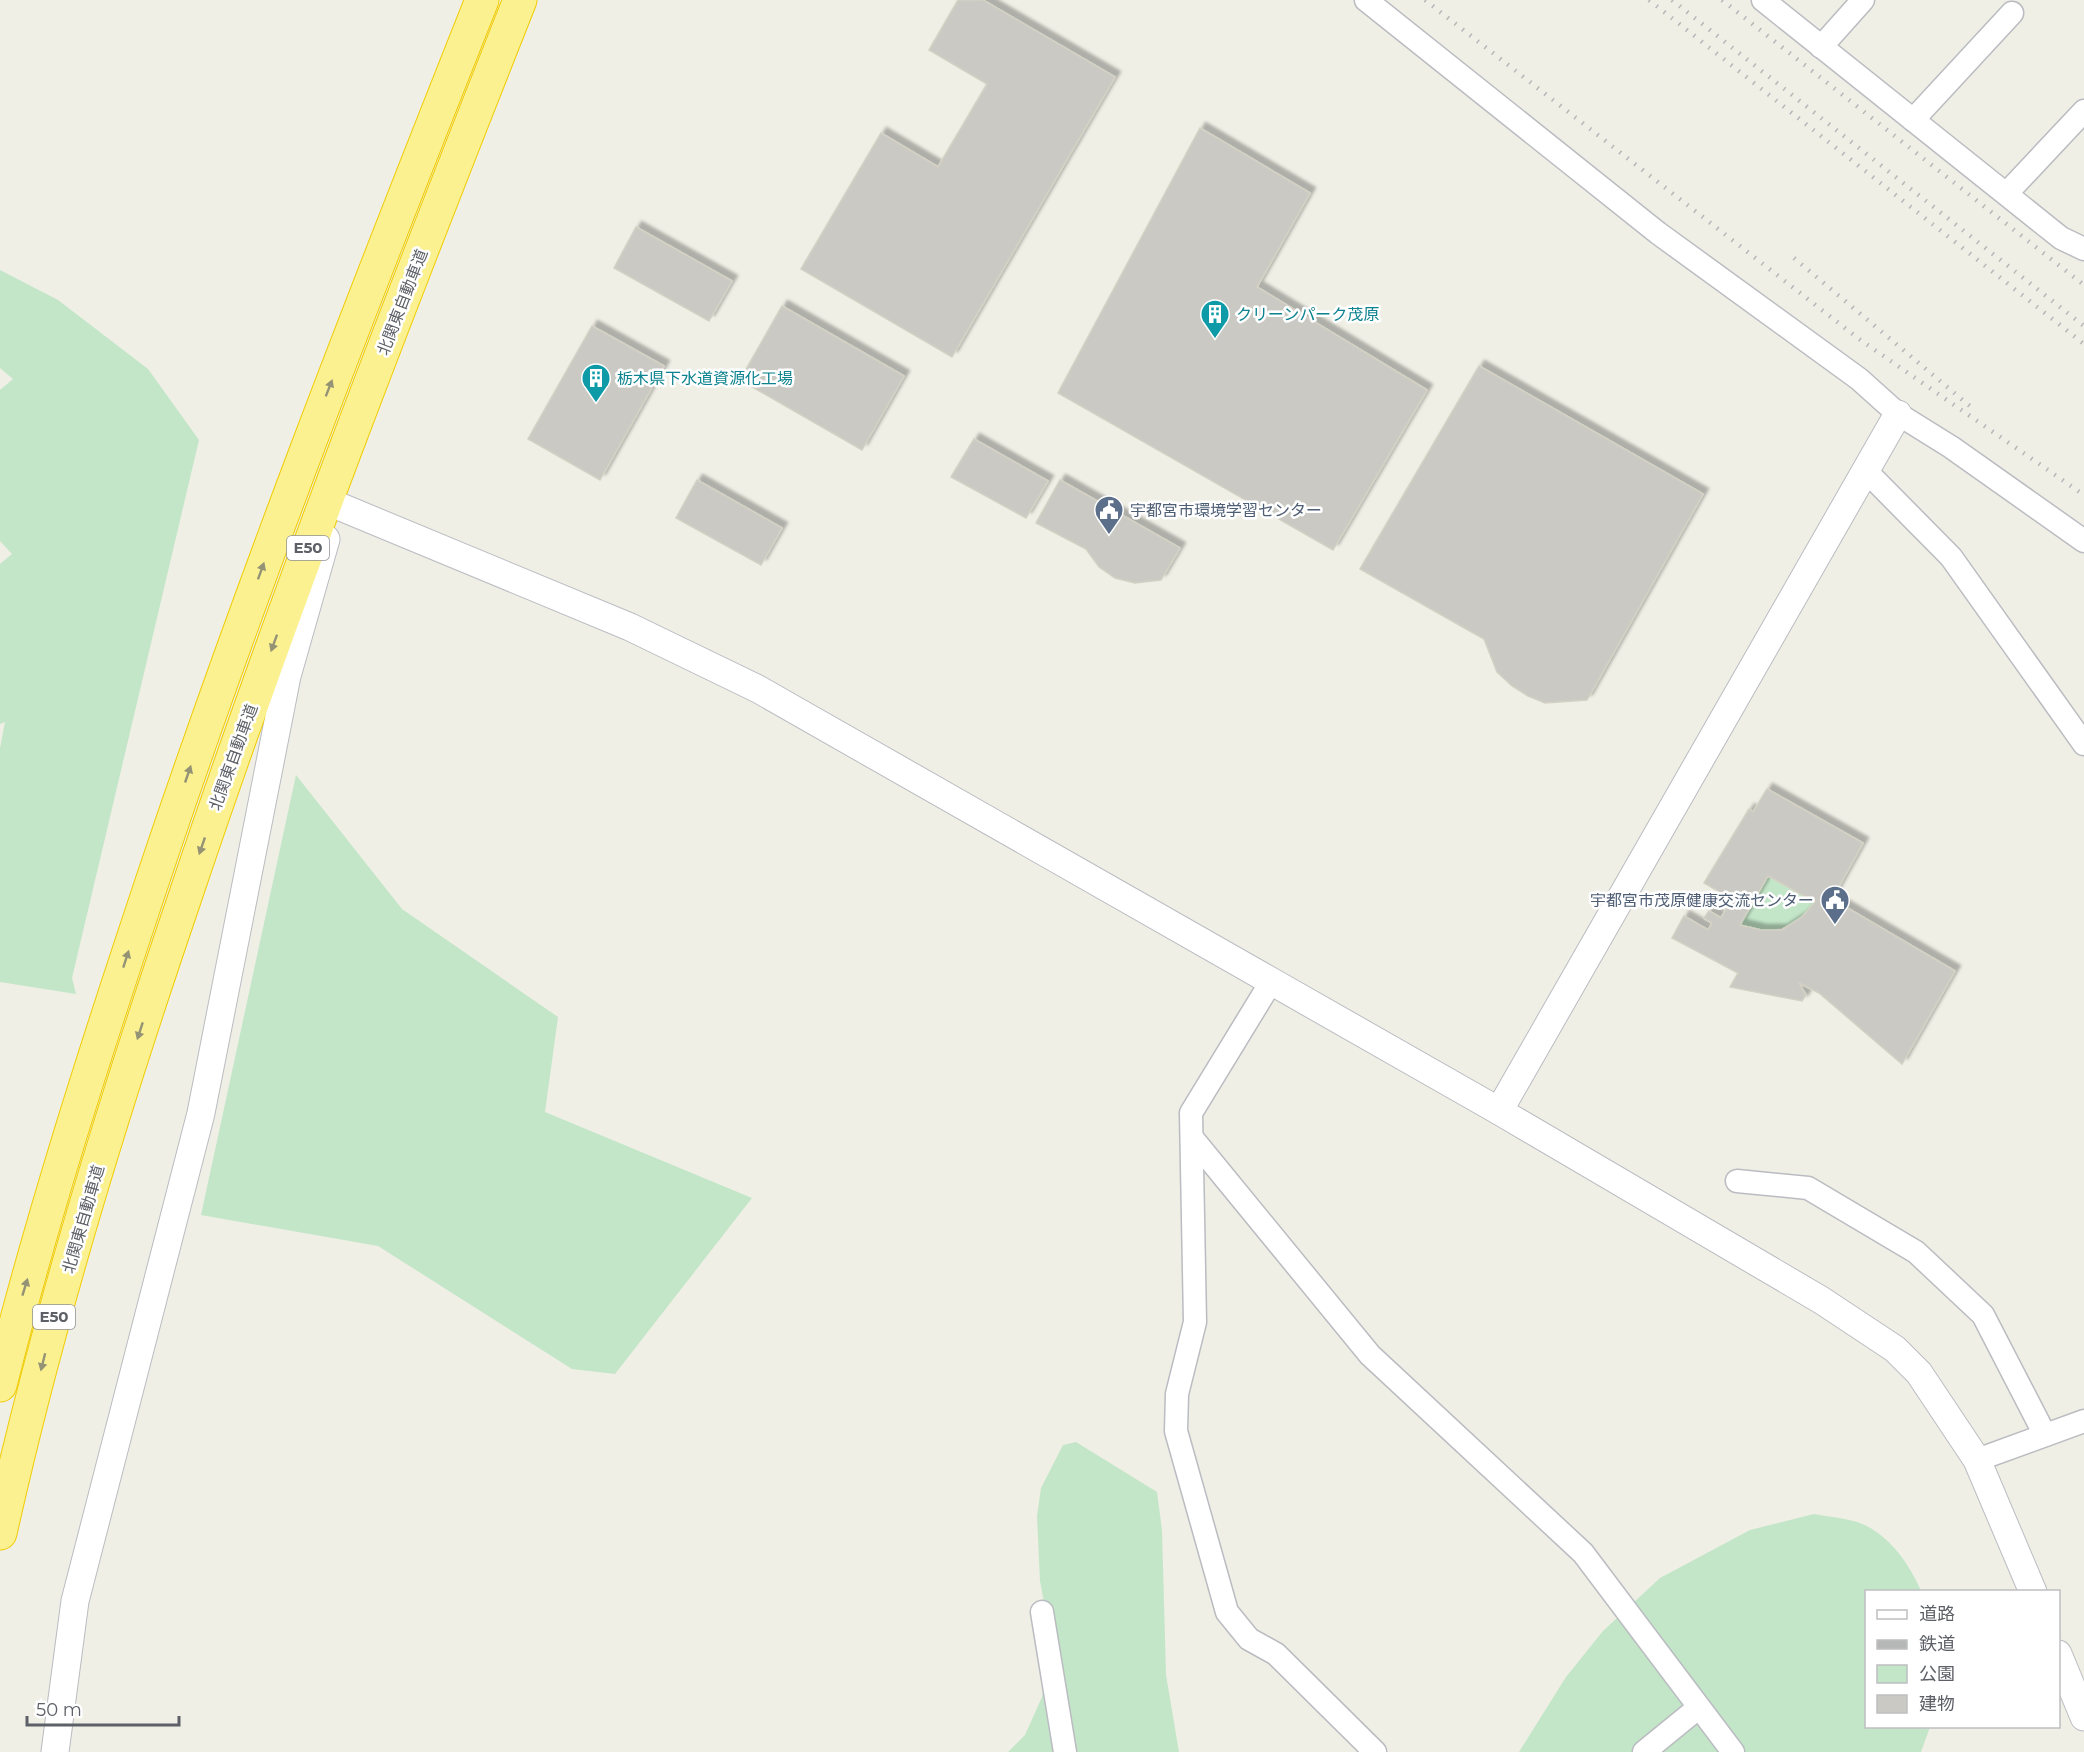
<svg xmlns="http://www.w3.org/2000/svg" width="2084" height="1752" font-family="Montserrat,'Noto Sans JP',sans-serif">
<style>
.green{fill:#c3e6c8}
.building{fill:#cac9c3;stroke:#d4d1c4;stroke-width:1.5;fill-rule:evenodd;filter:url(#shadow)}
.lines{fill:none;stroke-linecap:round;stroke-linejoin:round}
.minor-casing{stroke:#babcc1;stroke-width:25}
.tertiary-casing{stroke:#babcc1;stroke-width:29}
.motorway-casing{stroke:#f1cc04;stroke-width:35}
.minor{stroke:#fff;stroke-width:22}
.tertiary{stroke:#fff;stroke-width:27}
.motorway{stroke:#fbf191;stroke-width:33}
.rail{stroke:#b6b7b7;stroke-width:4.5;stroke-dasharray:1.5 8;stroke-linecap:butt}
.oneway{fill:#949375}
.labels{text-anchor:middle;stroke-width:5;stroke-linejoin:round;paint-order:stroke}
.shield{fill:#fff;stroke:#8e9094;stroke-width:1.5}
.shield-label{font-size:15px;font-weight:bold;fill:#5d6066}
.street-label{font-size:16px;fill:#5d6066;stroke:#fff}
.culture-label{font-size:16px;fill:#0d838f;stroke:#fff;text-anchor:start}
.service-label{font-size:16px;fill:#4e5e75;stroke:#fff;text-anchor:start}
</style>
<defs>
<filter id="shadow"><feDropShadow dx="5.5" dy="-5.5" stdDeviation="1.5" flood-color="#0004"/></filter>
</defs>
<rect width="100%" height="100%" fill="#efefe6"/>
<g class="green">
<path d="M0 270 58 300 148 369 199 440 72 978 76 994 0 982V748L5 722 0 724V564L12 554 0 541V390L13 379 0 368Z"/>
<path d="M296 775 402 909 558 1017 545 1112 752 1198 615 1374 572 1369 378 1246 201 1215Z"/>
<path d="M1768 876 1815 902C1796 928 1771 937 1740 925Z"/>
<path d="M1076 1442 1157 1492 1162 1530 1166 1675 1179 1752H1008L1025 1735 1042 1697 1051 1639 1040 1581 1037 1516 1041 1488 1063 1445Z"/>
<path d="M1814 1514C1829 1517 1846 1518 1860 1523 1889 1534 1910 1565 1921 1591L1866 1592V1726L1930 1727 1921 1752H1519L1566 1677 1603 1631 1660 1578 1750 1530Z"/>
</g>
<g class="building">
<path d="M958 0H983L1115 77 952 357 801 269 881 133 938 167 987 84 929 50Z"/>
<path d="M1200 128 1310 193 1257 287 1427 390 1333 550 1058 393Z"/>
<path d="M636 227 732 281 709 321 614 268Z"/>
<path d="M782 306 904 376 862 450 740 380Z"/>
<path d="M592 326 664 366 600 480 528 439Z"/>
<path d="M1479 366 1703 494 1587 700 1545 703 1528 696 1512 686 1497 672 1484 639 1360 569Z"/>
<path d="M974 439 1048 481 1026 518 951 477Z"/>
<path d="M697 480 782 528 761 565 676 518Z"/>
<path d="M1060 480 1180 548 1161 580 1135 583 1115 578 1099 567 1086 549 1036 523Z"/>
<path d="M1767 789 1863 843 1832 899 1955 971 1902 1064 1819 993 1799 983 1806 995 1802 1001 1730 987 1738 973 1672 938 1684 916 1708 930 1712 923 1704 918 1709 911 1721 918 1732 899 1704 883 1749 809 1753 812ZM1768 876 1815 902 1802 917 1782 930H1761L1740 925Z"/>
</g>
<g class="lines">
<g class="minor-casing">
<g id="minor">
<path d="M1366 0 1658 233 1859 379 1898 414 1951 447 2084 541"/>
<path d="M1763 0 2061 238 2084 249"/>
<path d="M1821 47 1863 0"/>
<path d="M1913 120 2012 13"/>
<path d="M2007 193 2084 111"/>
<path d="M1867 472 1951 557 2084 744"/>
<path d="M1271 982 1191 1113 1195 1322 1177 1394 1176 1431 1227 1612 1249 1639 1276 1654 1375 1752"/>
<path d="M1193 1139 1370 1355 1583 1553 1733 1752"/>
<path d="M1737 1181 1808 1188 1916 1252 1983 1315 2045 1435"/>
<path d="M1977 1460 2084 1421"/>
<path d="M1042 1612 1065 1752"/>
<path d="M1644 1752 1698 1708"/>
</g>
</g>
<g class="tertiary-casing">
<g id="tertiary">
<path d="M336 505 630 627 758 689 1499 1111 1821 1300 1895 1349 1919 1373 1977 1460 2033 1592"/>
<path d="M1499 1111 1898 414"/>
<path d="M2058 1654 2084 1717"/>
<path d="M55 1752 75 1601 201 1113 287 676 326 539"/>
</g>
</g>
<g class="motorway-casing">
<g id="motorway">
<path d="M0 1385C40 1225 90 1068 142 912 244 604 362 302 482 0"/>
<path d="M0 1533C48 1318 113 1108 184 900 286 596 402 298 520 0"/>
</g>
</g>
<use href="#minor" class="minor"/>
<use href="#tertiary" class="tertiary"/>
<use href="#motorway" class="motorway"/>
<g class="rail">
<path d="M1425 0 1859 339 2084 495"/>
<path d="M1649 0 2084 344"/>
<path d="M1672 0 2084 326"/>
<path d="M1722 0 2084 285"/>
<path d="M1794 258 1971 407"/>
</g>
</g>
<defs><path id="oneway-solid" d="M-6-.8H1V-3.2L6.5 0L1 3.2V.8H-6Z" transform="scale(1.5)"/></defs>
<g class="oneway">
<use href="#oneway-solid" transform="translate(329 388) rotate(-69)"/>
<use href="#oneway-solid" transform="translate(261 571) rotate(-70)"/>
<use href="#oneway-solid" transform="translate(274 643) rotate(110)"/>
<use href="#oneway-solid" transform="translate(188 774) rotate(-71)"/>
<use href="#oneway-solid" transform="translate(202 846) rotate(109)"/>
<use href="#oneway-solid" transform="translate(126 959) rotate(-72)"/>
<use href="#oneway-solid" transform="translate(140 1031) rotate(108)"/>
<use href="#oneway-solid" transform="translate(25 1287) rotate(-73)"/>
<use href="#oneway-solid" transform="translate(43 1362) rotate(104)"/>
</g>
<defs>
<g id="building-pin" transform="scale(1.5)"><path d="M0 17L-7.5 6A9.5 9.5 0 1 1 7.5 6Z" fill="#0f9aa8" stroke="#fff"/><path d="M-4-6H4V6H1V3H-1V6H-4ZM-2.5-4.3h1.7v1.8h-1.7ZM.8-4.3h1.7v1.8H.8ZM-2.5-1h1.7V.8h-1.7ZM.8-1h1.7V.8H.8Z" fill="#fff"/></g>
<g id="civic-pin" transform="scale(1.5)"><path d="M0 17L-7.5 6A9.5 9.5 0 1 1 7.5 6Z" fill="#5c6f8a" stroke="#fff"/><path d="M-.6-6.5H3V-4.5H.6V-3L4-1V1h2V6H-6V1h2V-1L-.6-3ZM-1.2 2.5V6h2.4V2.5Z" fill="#fff"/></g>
</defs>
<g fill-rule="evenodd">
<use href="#building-pin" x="1215" y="314"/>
<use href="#building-pin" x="596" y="378"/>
<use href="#civic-pin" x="1109" y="510"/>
<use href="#civic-pin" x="1835" y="900"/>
</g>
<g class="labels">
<g class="shield">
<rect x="287" y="536" width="42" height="24" rx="4.5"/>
<rect x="33" y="1305" width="42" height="24" rx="4.5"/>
</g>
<g class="shield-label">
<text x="308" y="553">E50</text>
<text x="54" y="1322">E50</text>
</g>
<g class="street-label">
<text transform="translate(402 302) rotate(-69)" y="6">北関東自動車道</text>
<text transform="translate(233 757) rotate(-70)" y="6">北関東自動車道</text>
<text transform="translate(83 1219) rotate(-74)" y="6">北関東自動車道</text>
</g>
<g class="culture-label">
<text x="1236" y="320">クリーンパーク茂原</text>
<text x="617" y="384">栃木県下水道資源化工場</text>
</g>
<g class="service-label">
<text x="1130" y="516">宇都宮市環境学習センター</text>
<text x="1814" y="906" text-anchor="end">宇都宮市茂原健康交流センター</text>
</g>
</g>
<rect x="1865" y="1590" width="195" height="138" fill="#ffffff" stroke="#bebfc2" stroke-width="1.5"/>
<rect x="1877" y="1610" width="30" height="9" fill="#ffffff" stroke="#bebfc2" stroke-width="1.5"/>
<text x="1919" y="1620" font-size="18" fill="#5d6066">道路</text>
<rect x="1877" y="1640" width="30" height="9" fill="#b6b7b7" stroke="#bebfc2" stroke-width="1.5"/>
<text x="1919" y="1650" font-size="18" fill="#5d6066">鉄道</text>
<rect x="1877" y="1665" width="30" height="18" fill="#c3e6c8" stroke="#bebfc2" stroke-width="1.5"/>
<text x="1919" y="1680" font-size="18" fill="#5d6066">公園</text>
<rect x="1877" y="1695" width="30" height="18" fill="#cac9c3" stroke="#bebfc2" stroke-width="1.5"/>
<text x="1919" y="1710" font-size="18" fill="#5d6066">建物</text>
<path d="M27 1716v9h152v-9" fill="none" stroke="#5d6066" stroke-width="3"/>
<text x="36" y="1716" font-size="18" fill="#5d6066" stroke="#ffffff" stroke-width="4.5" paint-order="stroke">50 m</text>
</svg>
